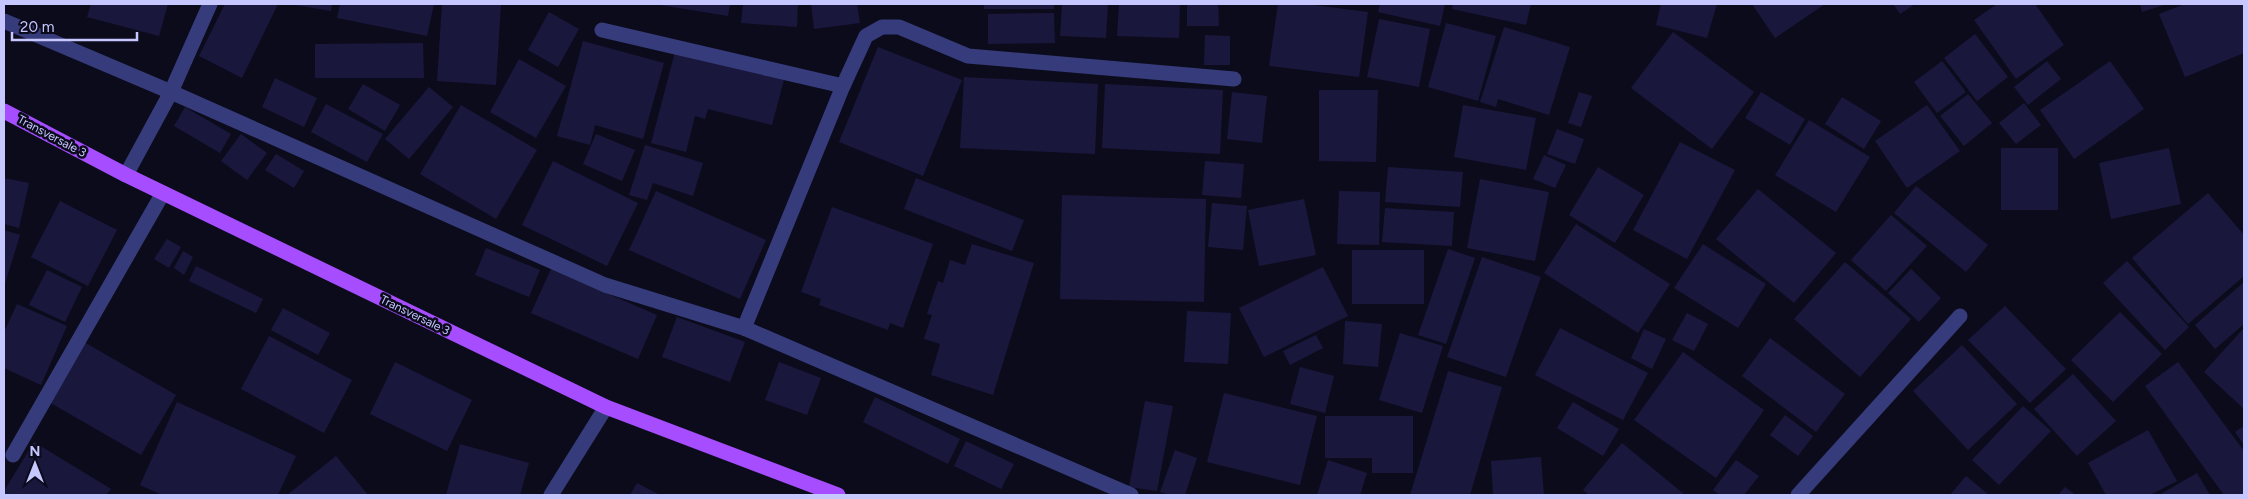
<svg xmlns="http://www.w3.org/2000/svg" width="2248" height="499" font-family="Figtree,sans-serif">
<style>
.building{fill:#1a173d}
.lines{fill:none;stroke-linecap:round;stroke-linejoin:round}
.minor{stroke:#363c7b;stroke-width:15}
.major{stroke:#a54dff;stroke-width:15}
.labels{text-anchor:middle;stroke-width:5;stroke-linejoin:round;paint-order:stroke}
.street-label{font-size:12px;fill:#c6c7ff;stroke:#0c0b1c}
</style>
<rect width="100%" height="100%" fill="#0c0b1c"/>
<g class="building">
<path d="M91 4H168L159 36 87 17Z"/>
<path d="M225 4H278L242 78 199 56Z"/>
<path d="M289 4H332L331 11Z"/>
<path d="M340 4H434L427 36 337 18Z"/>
<path d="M442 4H501L496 85 437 81Z"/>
<path d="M654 4H730L728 16Z"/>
<path d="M743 4H798L797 27 741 23Z"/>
<path d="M811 4H857L860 23 814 29Z"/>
<rect x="984" y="4" width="70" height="5"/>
<path d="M1062 4H1108L1106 38 1060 36Z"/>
<path d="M1119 4H1180L1179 38 1117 36Z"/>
<path d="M1187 4H1218L1219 26H1187Z"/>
<path d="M1278 4H1305L1368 12 1359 77 1269 66Z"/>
<path d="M1380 4H1445L1440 26 1378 12Z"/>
<path d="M1453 4H1531L1526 25 1452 9Z"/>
<path d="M1661 4H1717L1707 38 1656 25Z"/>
<path d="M1752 4H1825L1775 38Z"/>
<path d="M1893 4H1915L1900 14Z"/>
<path d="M1997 4H2035L2064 45 2016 79 1974 20Z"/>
<path d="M2140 4H2167L2142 12Z"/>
<path d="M2185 4H2244V53L2185 77 2159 14Z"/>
<path d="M549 12 579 29 558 67 528 50Z"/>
<path d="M1054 13 1055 43 988 44V14Z"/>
<path d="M1379 19 1430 29 1419 87 1367 77Z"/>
<path d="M1446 23 1496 36 1478 101 1428 87Z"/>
<path d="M1504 27 1570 47 1549 115 1498 99 1496 107 1480 102Z"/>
<path d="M1673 32 1754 92 1712 149 1631 88Z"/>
<path d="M1975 34 2008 77 1977 101 1944 58Z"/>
<path d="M1205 35 1230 36V65H1204Z"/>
<path d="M583 41 664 63 643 139 595 125 590 145 557 136Z"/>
<path d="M423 43 424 78H315V44Z"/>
<path d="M878 47 962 80 923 176 839 142Z"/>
<path d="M675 52 784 80 772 125 708 109 705 119 695 116 686 152 651 143Z"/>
<path d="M519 59 566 86 536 138 490 112Z"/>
<path d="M1942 61 1966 92 1937 113 1914 82Z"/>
<path d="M2047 61 2061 79 2028 105 2014 87Z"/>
<path d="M2110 61 2144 109 2074 159 2040 110Z"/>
<path d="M964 77 1098 84 1095 154 960 148Z"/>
<path d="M275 78 317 98 304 127 262 107Z"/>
<path d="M363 84 400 105 385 131 348 109Z"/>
<path d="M1105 84 1223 90 1220 154 1102 148Z"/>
<path d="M429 87 453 107 409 159 385 139Z"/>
<path d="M1319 90H1378L1376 162 1319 161Z"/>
<path d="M1232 92 1267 96 1262 143 1227 139Z"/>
<path d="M1579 92 1592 96 1581 127 1568 123Z"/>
<path d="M1761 92 1805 119 1790 145 1745 118Z"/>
<path d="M1968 94 1992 123 1964 146 1940 116Z"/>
<path d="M1842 97 1881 121 1864 149 1825 124Z"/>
<path d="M2024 103 2041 125 2016 144 1999 123Z"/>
<path d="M326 104 383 134 367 162 311 132Z"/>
<path d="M461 105 537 150 496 219 420 174Z"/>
<path d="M1463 105 1536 118 1526 170 1454 157Z"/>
<path d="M1927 105 1960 151 1907 188 1875 141Z"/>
<path d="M185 107 231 134 220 153 174 126Z"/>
<path d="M1809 120 1870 157 1836 212 1775 175Z"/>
<path d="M1557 129 1584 139 1575 164 1547 154Z"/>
<path d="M241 134 267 153 247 180 221 161Z"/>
<path d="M596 134 635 150 622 181 583 164Z"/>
<path d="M1680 142 1735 170 1687 259 1633 230Z"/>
<path d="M645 145 703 163 693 196 653 183 647 200 629 195Z"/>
<rect x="2001" y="148" width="57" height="62"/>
<path d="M2169 148 2181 204 2111 219 2099 163Z"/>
<path d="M276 154 304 171 294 188 265 170Z"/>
<path d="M1544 155 1566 165 1555 188 1533 179Z"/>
<path d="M553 161 638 203 607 266 522 225Z"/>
<path d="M1205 161 1244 164 1241 198 1202 195Z"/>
<path d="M1388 167 1463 172 1460 207 1385 202Z"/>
<path d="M1598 167 1644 195 1615 243 1569 215Z"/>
<path d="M4 178 29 183 19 228 4 224Z"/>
<path d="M916 178 1024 220 1012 251 904 209Z"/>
<path d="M1480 179 1549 192 1535 261 1467 248Z"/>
<path d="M1916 186 1988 245 1966 272 1894 213Z"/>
<path d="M1758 189 1836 253 1794 303 1716 239Z"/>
<path d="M656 191 766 240 740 299 629 250Z"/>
<path d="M1339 191 1380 192 1379 245 1337 244Z"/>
<path d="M2208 193 2244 235V276L2188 324 2132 258Z"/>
<path d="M1062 195 1206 199 1204 302 1060 299Z"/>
<path d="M1304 199 1316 255 1259 266 1248 210Z"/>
<path d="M60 201 117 230 88 286 31 257Z"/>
<path d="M1212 203 1247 206 1243 250 1208 247Z"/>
<path d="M832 207 933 244 903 328 890 323 888 330 819 305 821 299 801 292Z"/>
<path d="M1385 208 1454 212 1452 246 1382 242Z"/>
<path d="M1891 215 1927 246 1886 291 1851 260Z"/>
<path d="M1576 224 1670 284 1638 333 1544 273Z"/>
<path d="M4 230 20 235 4 287Z"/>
<path d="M167 239 181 247 169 268 154 259Z"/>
<path d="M972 244 1034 263 993 395 931 375 940 344 924 339 932 315 927 314 938 281 943 283 950 260 965 265Z"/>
<path d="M1703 244 1766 284 1738 328 1674 288Z"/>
<path d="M486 248 540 270 529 297 475 275Z"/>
<path d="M1448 249 1475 258 1446 344 1418 335Z"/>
<rect x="1352" y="250" width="72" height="54"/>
<path d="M183 251 193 257 184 275 174 268Z"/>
<path d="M1482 257 1541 277 1506 377 1447 357Z"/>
<path d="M2127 261 2189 327 2165 350 2103 283Z"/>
<path d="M1845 262 1911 319 1860 377 1794 319Z"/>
<path d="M196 266 263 299 256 313 189 281Z"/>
<path d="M1323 267 1348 316 1264 357 1239 308Z"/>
<path d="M551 269 657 315 638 359 531 313Z"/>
<path d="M1911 269 1941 298 1919 322 1888 293Z"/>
<path d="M47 270 82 287 65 322 29 305Z"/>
<path d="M2244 282V324L2215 349 2195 325Z"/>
<path d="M17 304 67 326 41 385 4 368V332Z"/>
<path d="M2005 306 2066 369 2030 403 1968 340Z"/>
<path d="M283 308 330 333 318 355 271 330Z"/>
<path d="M1187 311 1231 313 1228 364 1184 362Z"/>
<path d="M2120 312 2162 354 2113 402 2071 360Z"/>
<path d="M1687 313 1708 324 1694 351 1672 340Z"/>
<path d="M677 317 745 342 730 382 662 357Z"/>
<path d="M1345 321 1382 324 1378 367 1343 364Z"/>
<path d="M1560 328 1648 373 1623 420 1535 375Z"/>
<path d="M2244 328V409L2204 372Z"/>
<path d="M1644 329 1666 339 1652 369 1631 358Z"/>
<path d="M1400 333 1443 346 1422 413 1379 400Z"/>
<path d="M1316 335 1323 348 1290 365 1283 351Z"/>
<path d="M269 336 352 380 324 433 241 389Z"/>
<path d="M1770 338 1845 394 1816 432 1742 376Z"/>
<path d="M84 342 176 395 141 455 49 402Z"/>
<path d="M1962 345 2017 404 1968 450 1913 391Z"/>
<path d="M1683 352 1764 410 1716 478 1634 420Z"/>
<path d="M395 362 472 400 447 451 370 414Z"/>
<path d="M779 362 821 378 807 415 765 400Z"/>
<path d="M2178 362 2244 451V495H2224L2145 386Z"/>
<path d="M1300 367 1334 376 1325 413 1290 404Z"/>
<path d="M1448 371 1502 387 1470 495H1410Z"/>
<path d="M2073 374 2116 421 2077 456 2034 409Z"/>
<path d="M1224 393 1317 416 1300 485 1207 462Z"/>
<path d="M875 397 960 439 948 464 863 422Z"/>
<path d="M1145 401 1173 406 1157 491 1129 487Z"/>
<path d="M177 402 296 456 278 495H162L140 485Z"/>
<path d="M1573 402 1619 429 1603 456 1557 428Z"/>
<path d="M2023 406 2051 431 1999 485 1972 460Z"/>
<path d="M1785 415 1813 436 1798 456 1770 435Z"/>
<path d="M1325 416H1413V473H1372V458H1325Z"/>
<path d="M2244 426V445L2235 432Z"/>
<path d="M2148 430 2177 481 2150 495H2106L2088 463Z"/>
<path d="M966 441 1014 464 1001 489 954 466Z"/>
<path d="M34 442 111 489 106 495H4V491Z"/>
<path d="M1622 443 1685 495H1589L1583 490Z"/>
<path d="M460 444 529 463 520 495H446Z"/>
<path d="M1175 450 1197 458 1185 495H1170L1160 492Z"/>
<path d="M336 456 368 495H287Z"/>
<path d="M1541 457 1544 495H1493L1491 461Z"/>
<path d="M1328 460 1367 473 1360 495H1317Z"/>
<path d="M1736 460 1759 476 1744 495H1720L1713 490Z"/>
<path d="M2197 473 2210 495H2159Z"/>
<path d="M1966 476 1989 495H1950Z"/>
<path d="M637 483 660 495H630Z"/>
<path d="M2065 487 2076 495H2058Z"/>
</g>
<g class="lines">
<g class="minor">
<path d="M4 21 171 92 605 285 744 328 1131 495"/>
<path d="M602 30 843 86"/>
<path d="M126 175 171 92 210 4"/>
<path d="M744 328 843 86 866 36 882 27H899L968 56 1234 79"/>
<path d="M13 455 163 193"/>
<path d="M551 495 606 407"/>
<path d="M1798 495 1960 316"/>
</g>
<path class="major" d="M4 111 126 175 606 407 838 495"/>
</g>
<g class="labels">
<g class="street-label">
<text transform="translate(52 136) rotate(28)" y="4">Transversale 3</text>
<text transform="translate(415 315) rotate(26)" y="4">Transversale 3</text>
</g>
</g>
<rect width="2248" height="499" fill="none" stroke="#c6c7ff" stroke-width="10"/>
<g transform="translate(35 464)" stroke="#0c0b1c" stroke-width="4" paint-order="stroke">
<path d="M0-4L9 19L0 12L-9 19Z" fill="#c6c7ff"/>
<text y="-8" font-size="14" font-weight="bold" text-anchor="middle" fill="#c6c7ff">N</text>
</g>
<path d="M12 32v8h125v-8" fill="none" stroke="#c6c7ff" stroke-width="2.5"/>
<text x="20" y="32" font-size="15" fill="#c6c7ff" stroke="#0c0b1c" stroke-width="4" paint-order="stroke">20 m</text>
</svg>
